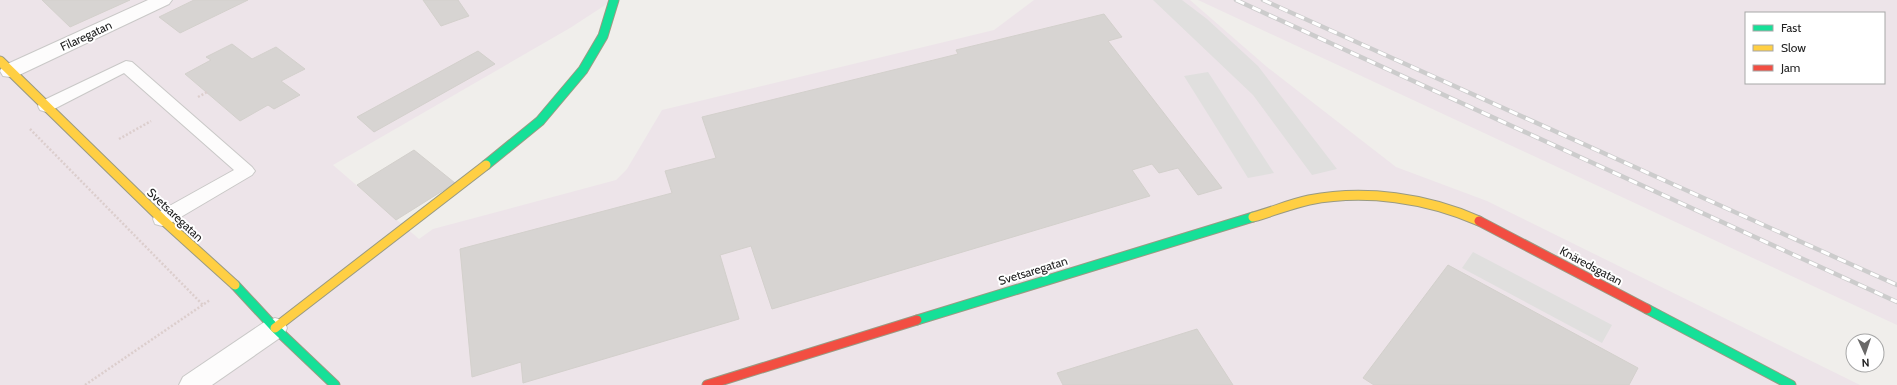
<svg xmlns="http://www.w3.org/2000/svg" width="1897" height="385" font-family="Cabin,sans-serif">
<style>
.industrial{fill:#ede4e9;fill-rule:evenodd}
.parking{fill:#e0dfde}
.building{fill:#d7d4d2;stroke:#d3d0cc}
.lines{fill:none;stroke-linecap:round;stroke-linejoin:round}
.lane-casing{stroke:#c9c8c7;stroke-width:2}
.street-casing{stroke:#c9c8c7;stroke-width:2}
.fast-casing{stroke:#999a82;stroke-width:11}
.slow-casing{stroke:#999a82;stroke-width:11}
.jam-casing{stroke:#999a82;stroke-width:11}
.path{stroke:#dccecd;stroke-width:2.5;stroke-dasharray:2 2;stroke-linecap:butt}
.lane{fill:#fdfcfc;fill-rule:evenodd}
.street{fill:#fdfcfc;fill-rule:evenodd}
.fast{stroke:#16e098;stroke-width:9}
.slow{stroke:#ffcf43;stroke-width:9}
.jam{stroke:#f24e42;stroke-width:9}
.rail-casing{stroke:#ccc;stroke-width:4.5}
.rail{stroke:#fff;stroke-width:3;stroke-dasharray:9;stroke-linecap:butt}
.labels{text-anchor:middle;stroke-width:4;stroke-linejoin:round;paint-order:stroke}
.street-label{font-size:12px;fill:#222;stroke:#fff}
</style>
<rect width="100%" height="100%" fill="#f0eeeb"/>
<g class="industrial">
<path d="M0 0H613L570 28 333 165 419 239 433 229 616 180 627 169 662 110 994 30 1034 0H1190L1267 67 1396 167 1487 201 1860 385H0Z"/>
<path d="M1198 0H1897V325ZM1746 13H1884V83H1746Z"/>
</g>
<g class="parking">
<path d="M1153 0H1182L1207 19 1258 66 1337 169 1312 175 1253 95Z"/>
<path d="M1208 72 1274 173 1248 178 1184 76Z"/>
<path d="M1473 252 1612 325 1602 343 1462 268Z"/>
</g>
<g class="building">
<path d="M42 0H130L70 27Z"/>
<path d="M194 0H248L180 33 159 17Z"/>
<path d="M423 0H458L469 16 441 26Z"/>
<path d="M1104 14 1122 37 1108 41 1222 188 1198 195 1178 168 1159 173 1152 164 1132 170 1150 196 772 309 751 246 720 255 739 319 523 383 521 362 472 377 460 249 672 193 665 171 716 158 702 117 958 54 956 50Z"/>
<path d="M232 44 252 59 276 47 305 69 281 81 300 95 274 109 268 105 240 121 185 74 211 60 206 57Z"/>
<path d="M478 51 495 64 374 132 357 117Z"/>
<path d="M414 150 455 183 396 220 357 185Z"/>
<path d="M1448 265 1638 368 1629 385H1374L1363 378Z"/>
<path d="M1197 329 1233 385H1063L1057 373Z"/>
</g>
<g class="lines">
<g class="lane-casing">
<path id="lane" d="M126 61 132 62 252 167 255 171 252 175 169 224 162 226 155 224 153 219 155 214 234 170 124 73 52 110 46 112 40 110 38 106 40 102Z"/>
</g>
<g class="street-casing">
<g id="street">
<path d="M148 0H172L169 4 17 76 10 77 3 76 0 71 3 66Z"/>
<path d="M275 318 284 321 287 328 284 335 212 385H179L183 377 266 321Z"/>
</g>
</g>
<g class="fast-casing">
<g id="fast">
<path d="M486 165 540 121 583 70 603 36 614 0"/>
<path d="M235 285 275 328 335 385"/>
<path d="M1647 309 1791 385"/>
<path d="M917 320 1253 217"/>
</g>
</g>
<g class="slow-casing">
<g id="slow">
<path d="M0 61 162 219 235 285"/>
<path d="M1253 217C1272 212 1290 204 1309 200 1365 189 1427 198 1479 221"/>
<path d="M275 328 486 165"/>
</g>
</g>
<g class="jam-casing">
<g id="jam">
<path d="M1479 221 1647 309"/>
<path d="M707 385 917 320"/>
</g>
</g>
<g class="path">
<path d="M198 97 207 92"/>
<path d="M30 129 203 305"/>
<path d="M119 139 151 121"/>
<path d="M85 385 210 300"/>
</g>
<use href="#lane" class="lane"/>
<use href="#street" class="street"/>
<use href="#fast" class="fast"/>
<use href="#slow" class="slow"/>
<use href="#jam" class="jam"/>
<g class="rail-casing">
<g id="rail">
<path d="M1236 0 1897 302"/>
<path d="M1263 0 1897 285"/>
</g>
</g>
<use href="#rail" class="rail"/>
</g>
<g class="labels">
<g class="street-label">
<text transform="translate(86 36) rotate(-25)" y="4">Filaregatan</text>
<text transform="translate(175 215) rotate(43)" y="4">Svetsaregatan</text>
<text transform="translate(1591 266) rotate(28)" y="4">Knäredsgatan</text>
<text transform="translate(1033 271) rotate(-17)" y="4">Svetsaregatan</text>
</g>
</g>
<rect x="1745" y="12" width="140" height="72" fill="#ffffff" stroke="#a7a7a7"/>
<rect x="1753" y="25" width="20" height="6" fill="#16e098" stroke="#a7a7a7"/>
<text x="1781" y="32" font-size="12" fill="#222222">Fast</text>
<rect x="1753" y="45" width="20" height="6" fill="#ffcf43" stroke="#a7a7a7"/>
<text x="1781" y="52" font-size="12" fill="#222222">Slow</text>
<rect x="1753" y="65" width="20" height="6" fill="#f24e42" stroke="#a7a7a7"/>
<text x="1781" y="72" font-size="12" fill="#222222">Jam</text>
<g transform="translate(1865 353) rotate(177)"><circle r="19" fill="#ffffff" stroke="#a7a7a7"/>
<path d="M0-3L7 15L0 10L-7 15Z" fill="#6a6968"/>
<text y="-6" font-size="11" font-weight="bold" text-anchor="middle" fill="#222222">N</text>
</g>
</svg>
